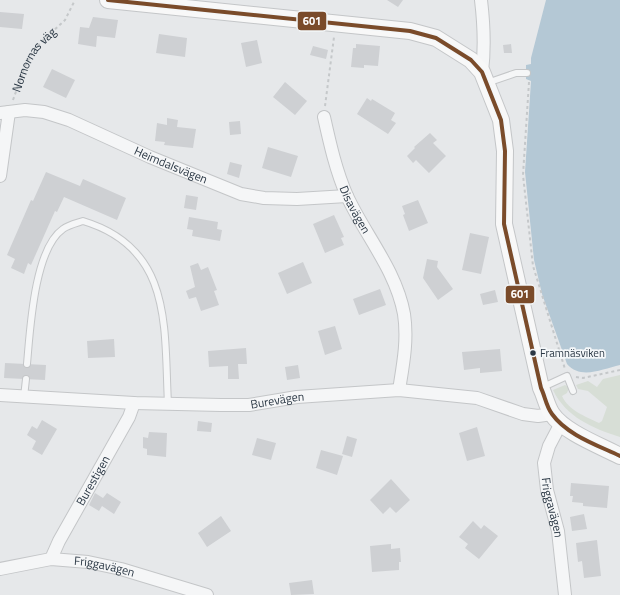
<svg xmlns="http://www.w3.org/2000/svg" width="620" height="595" font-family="'Titillium Web',sans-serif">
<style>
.green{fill:#d7ded6}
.water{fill:#b4c8d5}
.building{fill:#ced0d3}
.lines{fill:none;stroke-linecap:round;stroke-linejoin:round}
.lane-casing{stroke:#c4c6c8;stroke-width:8}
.street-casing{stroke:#c4c6c8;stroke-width:14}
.secondary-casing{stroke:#c4c6c8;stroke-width:18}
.path{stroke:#c5c8ca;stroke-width:2;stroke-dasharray:3 3;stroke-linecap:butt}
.lane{stroke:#f5f6f7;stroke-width:6}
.street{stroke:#f5f6f7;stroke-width:12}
.secondary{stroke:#f8f8f8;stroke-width:16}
.bus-1-casing{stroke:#f4f7f9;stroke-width:7}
.bus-1{stroke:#7a4b2a;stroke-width:4}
.bus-dot{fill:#2b3845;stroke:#f4f7f9;stroke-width:1.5}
.labels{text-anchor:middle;stroke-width:3.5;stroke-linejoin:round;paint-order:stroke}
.bus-label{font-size:11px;fill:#2b3845;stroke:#f4f7f9;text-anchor:start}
.street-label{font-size:12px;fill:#2b3845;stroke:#f4f7f9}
.line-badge{stroke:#f4f7f9;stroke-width:1.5}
.badge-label{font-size:11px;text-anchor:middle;font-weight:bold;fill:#fff}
</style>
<rect width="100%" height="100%" fill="#e6e8ea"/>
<path class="green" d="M620 375V437C592 428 566 417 553 390L565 385 569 388 567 393 562 396C569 411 585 416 599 423L602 421 607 407 588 391 578 389 576 385 588 381 597 387 603 379Z"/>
<path class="water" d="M546 0H620V365C602 369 581 380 567 364L542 294 534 260 525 172 531 81 526 79V65L531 64V58Z"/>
<g class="building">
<path d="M387 0H403L398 7Z"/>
<path d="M0 12 24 14 22 29 0 27Z"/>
<path d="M93 17 118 20 115 38 97 36 96 47 78 44 80 27 89 28Z"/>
<path d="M159 34 187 38 185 57 156 53Z"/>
<path d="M257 40 262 63 246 67 241 43Z"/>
<path d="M356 44 380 46 378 66 364 65V68L351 67 353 48H356Z"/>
<path d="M511 44 512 53H504L503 45Z"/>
<path d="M313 46 328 50 326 59 310 55Z"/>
<path d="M52 69 75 80 66 98 43 87Z"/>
<path d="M285 82 307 101 295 115 273 97Z"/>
<path d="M367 98 371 101 372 99 395 113 391 120 396 123 388 134 357 114Z"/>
<path d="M167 118 178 120 177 127 196 129 193 148 164 145 165 142 155 141 157 123 167 125Z"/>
<path d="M240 121 241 134 230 135 229 122Z"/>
<path d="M430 133 437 140 433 143 446 156 429 173 416 160 413 163 407 156 415 148 414 147Z"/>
<path d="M268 147 298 156 291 177 262 168Z"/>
<path d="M230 162 242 165 239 178 227 174Z"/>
<path d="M46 172 80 186 83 179 126 198 117 220 64 197 57 212 55 211 31 265 28 263 24 274 11 268 15 259 7 255 31 200 33 201Z"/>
<path d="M186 195 198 197 196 210 184 208Z"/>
<path d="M418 200 428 223 409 231 403 215 405 214 402 206Z"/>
<path d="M334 215 344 237 341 238 344 245 325 253 313 224Z"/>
<path d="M189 217 218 222 217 229 222 230 220 241 192 236 193 230 187 229Z"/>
<path d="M470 233 489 237 481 274 462 270Z"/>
<path d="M427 259 438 261 437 267 453 289 438 300 423 278Z"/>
<path d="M303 262 312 283 287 294 278 273Z"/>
<path d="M198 263 201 270 208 267 217 290 214 291 219 305 201 311 196 297 189 299 186 291 195 287 190 266Z"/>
<path d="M380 289 386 305 359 315 353 299Z"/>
<path d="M495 290 498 302 483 305 480 294Z"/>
<path d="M335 326 342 349 325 355 318 331Z"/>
<path d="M114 339 115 357 88 358 87 341Z"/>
<path d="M246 348 247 364H238L239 379H228V366L209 367 208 351Z"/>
<path d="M500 349 502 371 480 373V368L464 370 462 352Z"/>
<path d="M5 363 46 365 45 380 4 378Z"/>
<path d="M298 365 300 378 287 380 285 367Z"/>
<path d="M42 420 57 429 42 455 32 449 36 441 27 435 32 426 37 429Z"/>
<path d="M198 421 212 423 211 432 197 431Z"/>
<path d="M477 427 485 456 467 461 459 433Z"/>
<path d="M149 432 167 433 166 457 147 455V449L143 448V437L148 438Z"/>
<path d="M347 436 357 439 352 457 342 454Z"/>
<path d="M257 438 276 443 271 460 252 455Z"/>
<path d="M321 450 343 456 337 475 316 468Z"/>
<path d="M391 479 410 500 396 513 390 507 383 514 370 500Z"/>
<path d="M571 483 609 486 607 508 583 506V503L572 502 573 496H570Z"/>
<path d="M95 493 103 498 107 493 121 502 114 514 102 506 99 511 89 505Z"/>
<path d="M584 514 587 529 572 531 570 517Z"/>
<path d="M221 516 231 531 207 547 198 533Z"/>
<path d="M473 521 481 529 484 525 498 536 479 559 465 548 468 544 459 537Z"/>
<path d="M597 540 601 576 584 578 582 561 578 562 576 543Z"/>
<path d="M391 544V549L400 548 401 562H399V570L372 572 370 546Z"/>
<path d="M312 580 314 594 291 595 289 583Z"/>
</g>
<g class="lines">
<g class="lane-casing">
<g id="lane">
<path d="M487 83 516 73H527"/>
<path d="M27 364C30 331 34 249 63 229 68 225 77 223 83 221 173 248 164 327 168 404"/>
<path d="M541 388 567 376 573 391"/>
<path d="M24 397 26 379"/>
</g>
</g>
<g class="street-casing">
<g id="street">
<path d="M481 0C484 25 485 47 482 72"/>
<path id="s2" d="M0 113 25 110 44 112 69 120 150 157 241 194 264 198 297 199 347 196"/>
<path id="s3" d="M324 117C330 144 336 171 347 196 365 235 396 270 404 314 408 340 403 365 399 390"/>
<path d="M0 176 9 112"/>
<path id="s4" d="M0 395 134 403 221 405H249L297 397 399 390 477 398 523 414 538 416 552 414"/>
<path id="s5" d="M561 423 549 446 544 463 547 490 558 531 565 595"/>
<path id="s6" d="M51 559 59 541 129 417 134 403"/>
<path id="s7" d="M0 569 51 559 88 562 121 569 207 595"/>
</g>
</g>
<g class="secondary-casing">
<path id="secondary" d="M108 0 410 31 436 38 471 60 482 72 501 120 505 151 504 224 541 388C545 396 547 407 552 414 564 432 601 446 620 456"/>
</g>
<g class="path">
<path d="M529 82 523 175 533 266 565 369"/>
<path id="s1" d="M13 100 25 66 35 48 65 20 75 0"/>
<path d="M325 106 334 37"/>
<path d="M576 377 583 378 620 370"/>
</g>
<use href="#lane" class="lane"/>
<use href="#street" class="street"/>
<use href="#secondary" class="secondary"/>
<g class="bus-1-casing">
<path id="bus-1" d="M108 0 410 31 436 38 471 60 482 72 501 120 505 151 504 224 541 388C545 396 546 406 552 414 567 435 597 445 620 456"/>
</g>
<use href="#bus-1" class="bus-1"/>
</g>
<circle class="bus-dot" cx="533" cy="353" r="3.5"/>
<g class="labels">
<g class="bus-label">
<text x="540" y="357">Framnäsviken</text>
</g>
<g class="street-label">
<text dy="4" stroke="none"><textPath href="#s1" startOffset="46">Nornornas väg</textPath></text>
<text dy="4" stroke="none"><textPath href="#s2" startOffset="182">Heimdalsvägen</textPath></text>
<text dy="4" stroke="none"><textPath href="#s3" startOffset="98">Disavägen</textPath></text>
<text dy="4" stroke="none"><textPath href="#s4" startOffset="278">Burevägen</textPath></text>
<text dy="4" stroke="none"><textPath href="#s6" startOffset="89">Burestigen</textPath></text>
<text dy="4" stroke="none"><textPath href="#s5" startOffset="89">Friggavägen</textPath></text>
<text dy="4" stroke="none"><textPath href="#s7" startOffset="106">Friggavägen</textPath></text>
</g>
</g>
<g class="line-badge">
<rect x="297" y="11" width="30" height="20" rx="4" fill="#7a4b2a"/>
<rect x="505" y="285" width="30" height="19" rx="4" fill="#7a4b2a"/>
</g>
<g class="badge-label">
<text x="312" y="25">601</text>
<text x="520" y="298">601</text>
</g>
</svg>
